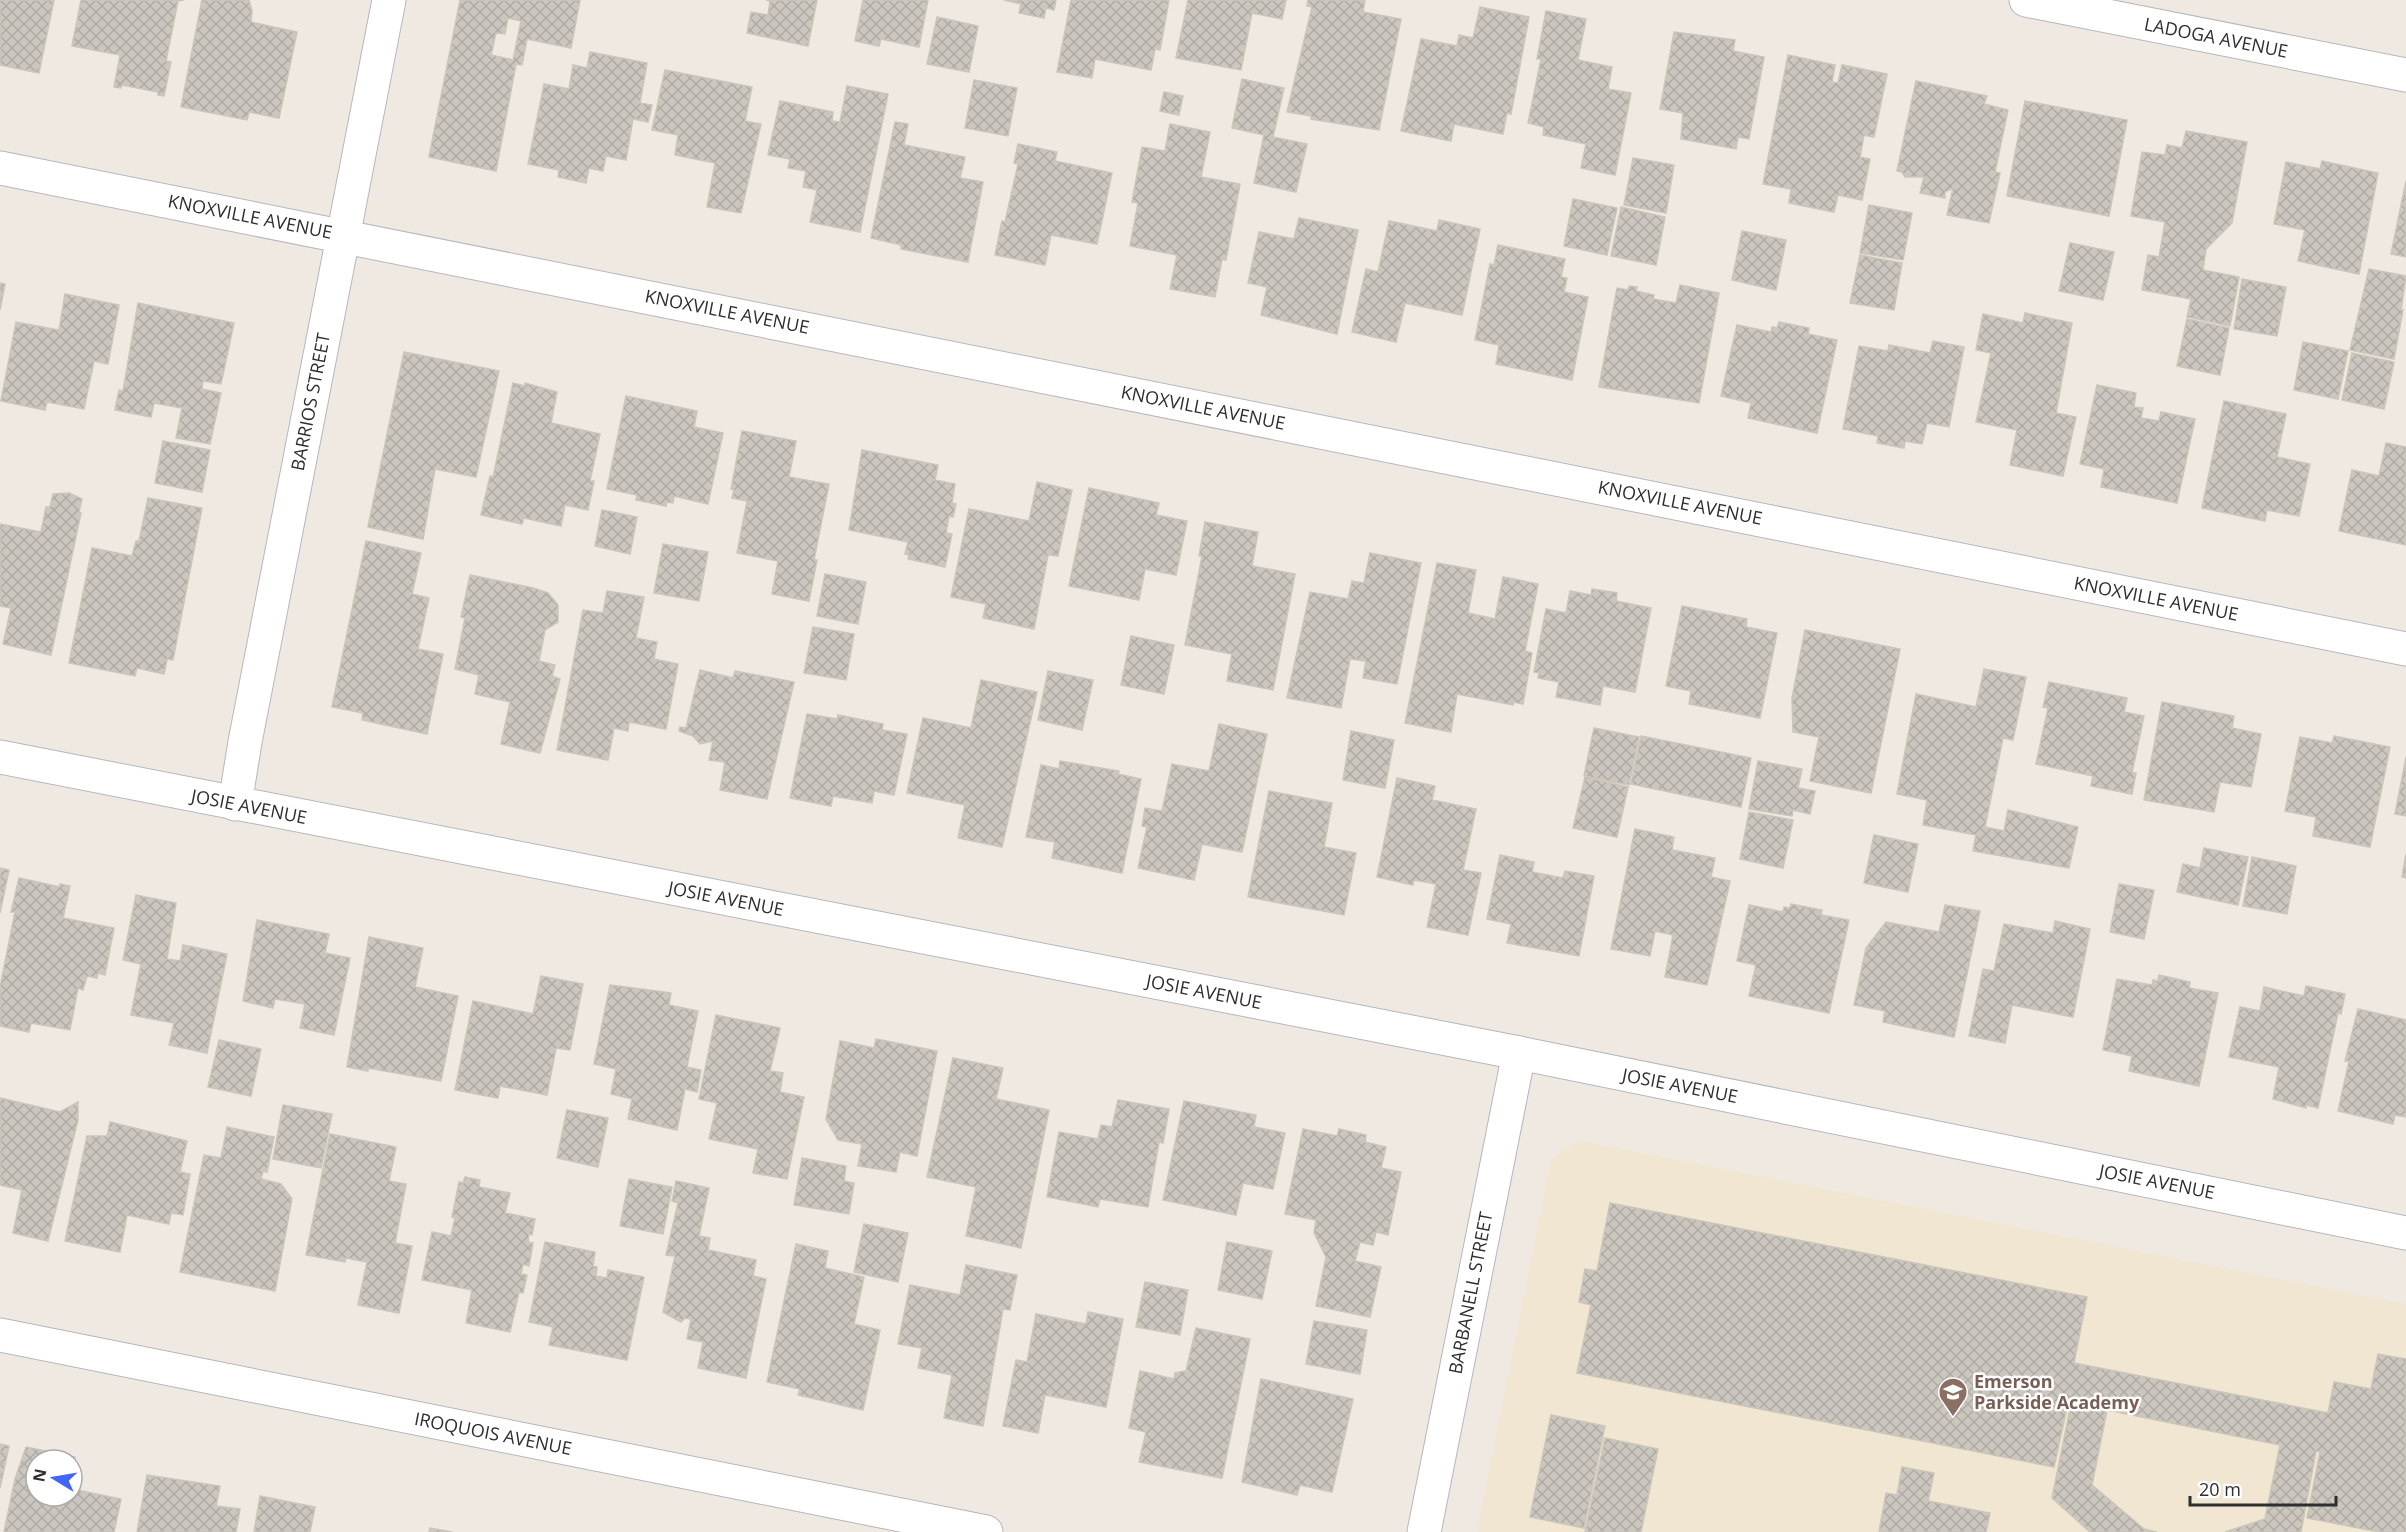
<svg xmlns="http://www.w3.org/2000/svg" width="2406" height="1532" font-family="'Open Sans',sans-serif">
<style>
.education{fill:#f0e6d1}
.building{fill:url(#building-cross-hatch);stroke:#cbc5ba;stroke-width:1.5;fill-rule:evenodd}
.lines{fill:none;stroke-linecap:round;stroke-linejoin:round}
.street-casing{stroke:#b4b7c1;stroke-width:35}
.street{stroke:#fff;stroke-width:33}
.labels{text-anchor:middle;stroke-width:5;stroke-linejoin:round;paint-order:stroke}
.street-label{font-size:18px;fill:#2e2e2e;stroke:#fff}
.education-label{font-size:18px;font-weight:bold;fill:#785e54;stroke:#fff;text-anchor:start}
</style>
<defs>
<pattern id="building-cross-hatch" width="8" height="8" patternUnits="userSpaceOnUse" patternTransform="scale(1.5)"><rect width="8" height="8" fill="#cbc7bf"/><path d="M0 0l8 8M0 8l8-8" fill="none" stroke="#afaba4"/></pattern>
</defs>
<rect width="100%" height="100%" fill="#efe9e1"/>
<path class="education" d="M1581 1141 2406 1304V1532H1477L1550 1165 1562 1149Z"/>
<g class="building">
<path d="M0 0H54L39 73 0 65Z"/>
<path d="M81 0H184L178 1 166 61 171 62 164 96 158 95V92L122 85 121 88 114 87 120 55 72 46Z"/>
<path d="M202 0H249L252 11 251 22 297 32 279 118 249 112 247 120 181 107Z"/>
<path d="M460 0H580L571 48 527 39 522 65 516 64 496 171 429 157ZM508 18 521 21 513 60 491 55 496 33 505 34Z"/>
<path d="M766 0H817L808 46 747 33 751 12 768 15 770 1Z"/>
<path d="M863 0H928L919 47 881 39 879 46 855 41Z"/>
<path d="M1004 0H1056L1054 10 1046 8 1044 18 1019 13 1021 4Z"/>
<path d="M1071 0H1169L1160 50 1155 49 1151 70 1095 59 1092 78 1057 72Z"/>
<path d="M1188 0H1286L1282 19 1252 13 1241 70 1176 58Z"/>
<path d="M1308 0H1365L1363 12 1401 19 1379 130 1311 119V116L1287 112 1312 7 1307 6Z"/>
<path d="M1480 7 1529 17 1511 114 1507 113 1503 134 1454 124 1451 141 1401 131 1421 39 1457 46 1459 35 1473 38Z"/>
<path d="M1546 11 1586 19 1578 60 1612 67 1608 89 1631 93 1615 175 1581 168 1586 144 1543 135 1544 127 1528 123 1541 59H1537Z"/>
<path d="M937 17 978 26 969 72 927 64Z"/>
<path d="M1674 32 1735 40 1733 51 1764 57 1749 139 1738 137 1736 149 1681 139 1683 113 1660 109Z"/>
<path d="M590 52 647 63 640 103 652 105 648 122 633 119 626 160 606 156 603 171 589 168 586 183 558 177 559 170 528 164 544 84 569 89 573 65 587 68Z"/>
<path d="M1788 55 1835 65 1832 82 1838 83 1842 65 1887 74 1874 137 1864 135 1860 157 1870 159 1862 200 1838 195 1834 212 1789 203 1791 189 1763 184Z"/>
<path d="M665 70 752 87 745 121 761 124 741 213 707 207 715 163 675 155 678 135 652 130Z"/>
<path d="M1242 79 1284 88 1273 137 1307 144 1296 192 1254 183 1264 135 1232 128Z"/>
<path d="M974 80 1017 88 1008 136 965 128Z"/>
<path d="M1916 81 1987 96 1984 104 2008 110 1995 172 2000 173 1989 223 1947 215 1953 188 1945 192V198L1920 193 1924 177H1905L1902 172 1897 171Z"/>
<path d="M847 86 888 94 860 232 810 222 817 190 803 187 806 171 788 168 790 159 768 155 780 101 833 112 832 121 840 122Z"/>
<path d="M1164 92 1183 96 1179 115 1160 111Z"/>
<path d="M2025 101 2127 120 2109 216 2007 196Z"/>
<path d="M895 122 908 124 904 145 965 157 960 178 983 182 968 262 901 249V245L871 238Z"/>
<path d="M1170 124 1210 132 1201 177 1240 184 1226 260 1222 259 1215 297 1170 289 1177 255 1130 246 1138 203 1132 202 1142 147 1165 151Z"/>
<path d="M2186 131 2247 142 2232 223 2206 249 2203 270 2239 277 2230 326 2187 317 2191 299 2142 290 2148 255 2159 257 2165 222 2131 216 2142 152 2165 155 2167 145 2182 148Z"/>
<path d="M1018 144 1057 152 1055 161 1112 173 1097 244 1051 235 1045 265 995 255 1002 221 1005 222 1018 164 1014 163Z"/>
<path d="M1633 158 1674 165 1666 213 1624 205Z"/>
<path d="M2322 161 2378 173 2359 274 2298 261 2305 230 2274 224 2286 162 2320 169Z"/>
<path d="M2406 181V257L2391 254Z"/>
<path d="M1573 199 1617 208 1607 255 1564 246Z"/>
<path d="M1869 205 1912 213 1903 260 1860 253Z"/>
<path d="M1621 207 1665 217 1656 265 1611 256Z"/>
<path d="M1299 218 1358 230 1337 334 1261 315 1267 287 1248 283 1259 232 1294 239Z"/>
<path d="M1439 220 1480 229 1462 315 1405 303 1396 342 1352 332 1366 269 1378 272 1389 221 1437 231Z"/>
<path d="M1742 231 1786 240 1776 290 1732 280Z"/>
<path d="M2070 243 2114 252 2103 300 2059 291Z"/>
<path d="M1498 245 1565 259 1561 277 1567 278 1564 292 1588 297 1572 380 1496 364 1499 345 1475 340 1490 264 1494 265Z"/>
<path d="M1860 255 1902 263 1894 310 1850 303Z"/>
<path d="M2369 269 2406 276 2401 310H2403L2394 359 2350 350Z"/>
<path d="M2242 279 2286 287 2277 336 2234 329Z"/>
<path d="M0 283 5 284 0 310Z"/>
<path d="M1680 285 1719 293 1699 403 1599 387 1617 288 1628 290 1629 286 1637 287 1636 291 1654 295 1653 299 1676 303Z"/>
<path d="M65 294 119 305 108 364 94 361 84 409 47 402 45 410 1 401 16 322 59 330Z"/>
<path d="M138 303 234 323 221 384 203 381 202 389 221 393 210 444 176 438 182 408 154 403 151 417 115 410 119 390 123 391Z"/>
<path d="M2025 313 2072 323 2056 413 2076 417 2063 476 2010 465 2017 430 1976 422 1991 353 1976 350 1983 314 2023 323Z"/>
<path d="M2187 319 2229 328 2220 375 2177 366Z"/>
<path d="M1779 322 1809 328 1808 334 1837 340 1817 433 1748 418 1751 403 1721 396 1737 325 1771 332 1772 327 1777 328Z"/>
<path d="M1933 341 1964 347 1949 427 1927 423 1922 444 1905 441 1904 448 1877 443 1878 436 1843 429 1859 346 1888 351 1889 345 1930 353Z"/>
<path d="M2303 342 2348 351 2338 399 2294 390Z"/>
<path d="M404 352 499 371 476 477 435 469 423 539 368 527Z"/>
<path d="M2352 353 2394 362 2384 409 2342 400Z"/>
<path d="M513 383 525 386V383L557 392 551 423 600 434 590 481H594L588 510 565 505 561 526 524 518 522 524 481 515 490 476 493 477Z"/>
<path d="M2097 385 2136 393 2134 407 2143 408 2141 418 2159 421 2161 412 2195 419 2177 503 2101 487 2104 469 2080 464Z"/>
<path d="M626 396 697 411 694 427 723 433 708 504 674 496 673 503 667 502 666 506 636 500 637 495 607 489Z"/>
<path d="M2224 401 2286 414 2277 457 2310 464 2299 516 2267 510 2265 521 2202 508Z"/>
<path d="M742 431 796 441 789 477 829 484 814 560H817L809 601 772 594 778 561 737 553 747 501 732 498 734 490 731 489Z"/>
<path d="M163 441 210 450 202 492 155 483Z"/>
<path d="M2386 443 2406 447V545L2339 531 2352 470 2379 476Z"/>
<path d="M862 450 938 465 935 480 955 484 952 503 956 504 953 517 949 516 946 533 952 534 945 567 908 559 909 555 905 554 908 542 849 530Z"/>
<path d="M1037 482 1072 490 1058 556 1048 555 1034 629 983 618 986 604 951 597 969 509 1029 521Z"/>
<path d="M1089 488 1159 503 1156 515 1187 521 1176 575 1145 569 1139 600 1069 586Z"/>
<path d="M69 493 82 499 79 512 81 513 51 655 3 644 11 608 0 606V524L41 532 46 507H50L53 494Z"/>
<path d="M148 498 202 508 173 660 167 659 164 674 137 668 135 676 69 663 92 548 132 556 136 541H139Z"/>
<path d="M602 510 637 517 630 554 595 546Z"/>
<path d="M1205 522 1258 532 1252 566 1295 574 1273 690 1227 681 1232 654 1185 645 1202 556H1199Z"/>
<path d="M366 541 421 553 412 594 429 598 418 649 443 654 427 734 362 720 363 713 332 707Z"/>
<path d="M663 544 708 552 699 601 654 593Z"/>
<path d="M1370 553 1421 563 1397 684 1363 678 1366 661 1350 659 1341 708 1287 698 1310 592 1348 599 1352 581 1364 583Z"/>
<path d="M1437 563 1476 570 1468 613 1495 619 1503 577 1538 584 1525 651 1532 653 1523 704 1514 702 1513 705 1457 694 1451 732 1405 723Z"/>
<path d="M825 574 866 582 858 624 817 616Z"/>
<path d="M470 575 533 588 548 593 558 605V622L545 630 539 661 555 665 552 676 560 679 540 753 501 744 510 702 475 694 479 675 455 669 465 618 461 617Z"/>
<path d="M1592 589 1617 593 1616 601 1651 608 1635 692 1603 686 1600 705 1556 697 1559 682 1538 678 1539 673 1534 672 1546 609 1566 613 1570 591 1591 595Z"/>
<path d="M607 591 644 597 636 638 657 642 654 659 678 664 666 729 629 722 628 731 614 728 608 760 557 750 583 610 603 613Z"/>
<path d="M1682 606 1747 619 1746 627 1777 633 1760 718 1689 704 1691 691 1666 686Z"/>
<path d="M813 627 854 634 846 680 804 673Z"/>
<path d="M1805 630 1900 649 1871 793 1810 781 1819 737 1793 732 1792 698Z"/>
<path d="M1131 636 1174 645 1164 694 1121 685Z"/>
<path d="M1984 669 2026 677 2013 740 2003 738 1985 827 2004 831 2008 810 2078 827 2069 868 1973 851 1976 835 1923 825 1927 800 1897 794 1916 694 1976 707Z"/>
<path d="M700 670 733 678 735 671 794 682 767 799 720 790 725 762 709 760 713 741 700 744 693 736 679 731 680 727 686 728Z"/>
<path d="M1048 671 1093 680 1082 730 1038 720Z"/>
<path d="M981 680 1037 692 1002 847 958 838 965 805 907 793 923 718 971 728Z"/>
<path d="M2049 682 2127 698 2124 712 2144 716 2132 773H2136L2132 794 2091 786 2093 776 2036 764 2048 708 2043 707Z"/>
<path d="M2162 702 2234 716 2232 728 2261 734 2251 787 2220 782 2214 812 2144 800Z"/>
<path d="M807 714 837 719 838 715 883 724 882 730 907 734 894 795 874 791 872 803 833 796 831 806 790 798Z"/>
<path d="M1219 724 1267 734 1242 852 1202 844 1194 880 1138 868 1147 827 1142 826 1145 808 1162 811 1172 764 1209 771Z"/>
<path d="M1594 728 1639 737 1629 785 1584 776Z"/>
<path d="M1351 731 1394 740 1385 788 1343 780Z"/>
<path d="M1641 736 1751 758 1741 807 1631 784Z"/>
<path d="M2334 736 2390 747 2370 847 2313 836 2316 817 2285 811 2300 737 2332 743Z"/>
<path d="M2406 757V816L2395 814Z"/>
<path d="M1060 761 1119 771 1118 774 1141 779 1122 873 1052 858 1055 842 1026 837 1041 765 1059 769Z"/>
<path d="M1758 761 1802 769 1798 788 1815 791 1810 814 1793 810 1792 816 1749 809Z"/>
<path d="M1585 777 1628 787 1617 837 1573 828Z"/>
<path d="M1397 778 1435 786 1432 800 1476 809 1463 870 1481 873 1468 935 1427 927 1436 884 1414 880 1413 885 1377 877Z"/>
<path d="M1269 791 1332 803 1324 847 1356 853 1344 915 1248 897Z"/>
<path d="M1749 812 1793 820 1783 868 1740 859Z"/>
<path d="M1635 829 1674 837 1672 850 1715 858 1711 877 1730 881 1707 985 1665 977 1673 935 1655 931 1650 956 1611 949Z"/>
<path d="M1874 835 1918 844 1908 892 1864 883Z"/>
<path d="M2204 848 2248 857 2238 905 2177 892 2183 864 2200 868Z"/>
<path d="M2406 854V878L2402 877Z"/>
<path d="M1500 855 1534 862 1532 872 1563 878 1565 871 1594 876 1579 956 1507 943 1511 924 1487 919Z"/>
<path d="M2252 857 2296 866 2287 914 2243 906Z"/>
<path d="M0 868 9 870 0 913Z"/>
<path d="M19 878 60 887V884L70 886 63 918 114 928 105 975 98 973 97 978 87 976 83 990 78 988 70 1030 31 1023 29 1032 0 1026V987L15 912H11Z"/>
<path d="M2119 884 2154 890 2144 939 2110 932Z"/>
<path d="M136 895 176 903 167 959 180 961 183 945 227 954 207 1053 169 1045 174 1023 131 1015 141 964 123 960Z"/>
<path d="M1791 904 1822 910 1821 915 1849 920 1829 1013 1749 996 1756 965 1737 961 1749 905 1783 912 1784 907 1790 908Z"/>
<path d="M1945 905 1980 911 1954 1037 1883 1022 1885 1011 1854 1005 1866 948 1886 922 1939 932Z"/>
<path d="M257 920 329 934 325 953 350 958 334 1035 300 1028 305 1004 275 999 273 1008 243 1001Z"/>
<path d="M2055 921 2090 929 2073 1017 2012 1005 2005 1043 1969 1036 1983 969 1994 971 2004 924 2053 933Z"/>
<path d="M369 937 423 948 415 987 458 996 441 1081 368 1068V1071L347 1067Z"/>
<path d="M2159 975 2190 982 2189 988 2218 993 2199 1086 2129 1071 2132 1056 2103 1050 2117 979 2152 985 2153 980 2158 981Z"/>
<path d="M541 976 583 984 570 1050 556 1048 547 1095 500 1086 498 1098 455 1090 473 1001 533 1014Z"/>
<path d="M610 985 671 993 669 1005 698 1011 687 1067 701 1070 697 1092 685 1089 677 1130 628 1119 632 1099 611 1094 616 1069 594 1064Z"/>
<path d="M2306 986 2345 994 2341 1014 2338 1013 2318 1108 2306 1105V1108L2273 1099 2279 1067 2229 1057 2240 1007 2260 1011 2264 987 2304 996Z"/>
<path d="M2358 1009 2406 1020V1117L2395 1115 2393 1124 2338 1111 2349 1061H2345Z"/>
<path d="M716 1015 780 1028 770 1071 783 1073 780 1092 804 1097 787 1179 753 1173 758 1149 709 1139 717 1103 699 1099Z"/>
<path d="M876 1039 937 1051 917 1156 900 1152 896 1172 858 1166 862 1144 838 1140 826 1119 840 1041 874 1048Z"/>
<path d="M219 1040 261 1049 251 1096 208 1087Z"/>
<path d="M953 1058 1003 1068 996 1099 1049 1110 1021 1248 966 1236 976 1187 927 1177Z"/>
<path d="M0 1098 60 1112 78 1102V1120L48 1241 13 1233 22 1190 0 1185Z"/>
<path d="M1118 1100 1169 1109 1163 1143 1159 1142 1148 1207 1100 1199 1098 1207 1047 1197 1059 1132 1098 1139 1101 1125 1112 1127Z"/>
<path d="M1184 1101 1256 1115 1254 1127 1285 1133 1273 1189 1243 1183 1236 1215 1163 1200Z"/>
<path d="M283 1105 332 1114 321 1168 273 1159Z"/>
<path d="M567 1110 608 1118 598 1167 557 1158Z"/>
<path d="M110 1122 187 1141 180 1172 190 1174 183 1215 171 1213 169 1224 127 1215 120 1252 65 1241 87 1136H107Z"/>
<path d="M227 1127 274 1137 267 1172 263 1171 261 1179 281 1184 292 1199 275 1291 180 1272 204 1155 221 1158Z"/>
<path d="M1303 1129 1337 1136 1339 1129 1366 1135 1365 1142 1386 1147 1381 1168 1401 1172 1388 1235 1376 1232 1373 1245 1360 1242 1355 1261 1381 1267 1370 1317 1316 1306 1326 1257 1314 1233 1316 1220 1285 1214Z"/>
<path d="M330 1134 396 1147 389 1181 406 1184 395 1243 412 1246 399 1313 358 1305 367 1262 346 1258 345 1262 306 1255Z"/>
<path d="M802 1158 846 1166 844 1181 854 1183 849 1214 794 1205Z"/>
<path d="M465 1177 480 1180 479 1187 510 1193 505 1213 535 1219 532 1235 529 1234 528 1242 533 1243 529 1266 523 1264 521 1274 527 1275 523 1293 519 1292 510 1332 466 1323 472 1290 422 1280 432 1232 451 1236 455 1218 452 1217 459 1182 463 1183Z"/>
<path d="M629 1179 672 1187 663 1234 620 1226Z"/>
<path d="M676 1181 709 1188 699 1236 710 1238 708 1250 756 1260 753 1276 766 1279 746 1378 698 1368 703 1342 687 1339 691 1319 685 1318 681 1322 663 1312 675 1256 666 1255 678 1203 672 1201Z"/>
<path d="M1610 1203 2087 1297 2074 1363 2328 1413 2334 1382 2371 1389 2378 1354 2406 1359V1532H2379L2307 1518 2320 1452 2316 1451 2301 1532H2225L2265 1519 2280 1445 2107 1410 2092 1485 2144 1529 2157 1532H2090L2052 1498 2071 1404 2068 1403 2054 1467 1577 1373 1591 1305 1579 1302 1585 1269 1597 1271Z"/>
<path d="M864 1224 908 1233 898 1282 854 1272Z"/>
<path d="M545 1242 595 1252 593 1266 597 1267 596 1276 607 1278 608 1270 644 1277 627 1360 549 1345 553 1327 529 1322Z"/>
<path d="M1227 1242 1272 1251 1262 1299 1218 1290Z"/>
<path d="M796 1244 828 1251 825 1268 864 1277 854 1324 880 1330 863 1410 798 1395 800 1389 767 1382Z"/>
<path d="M966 1265 1017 1275 1010 1310 1003 1309 983 1426 944 1418 952 1375 918 1368 922 1348 898 1344 910 1285 960 1295Z"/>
<path d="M1145 1282 1188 1290 1180 1335 1136 1327Z"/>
<path d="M1088 1312 1123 1319 1106 1407 1045 1395 1038 1433 1003 1426 1016 1360 1027 1362 1036 1314 1086 1324Z"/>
<path d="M1314 1321 1367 1330 1360 1374 1306 1364Z"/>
<path d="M1196 1328 1250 1339 1222 1478 1139 1462 1146 1432 1129 1428 1140 1371 1174 1379 1175 1373 1186 1371Z"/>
<path d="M1261 1379 1353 1399 1332 1492 1300 1485 1297 1495 1242 1482Z"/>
<path d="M1551 1415 1605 1426 1584 1528 1530 1517Z"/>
<path d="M1605 1438 1658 1449 1641 1532H1585Z"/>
<path d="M0 1444 9 1446 0 1488Z"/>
<path d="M26 1447 75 1457 72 1473V1460H36V1496H72V1489L121 1499 114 1532H4L15 1479Z"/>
<path d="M1902 1467 1934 1473 1928 1501 1990 1513 1986 1532H1879L1886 1493 1897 1495Z"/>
<path d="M147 1475 220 1486 216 1506 240 1509 236 1532H137Z"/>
<path d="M260 1496 315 1507 310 1532H254Z"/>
<path d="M430 1528 452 1532H429Z"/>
</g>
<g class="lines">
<g class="street-casing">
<g id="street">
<path d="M2026 0 2406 75"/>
<path d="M0 168 2406 649"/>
<path d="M0 757 1519 1053 2406 1233"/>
<path d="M235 804 245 742 389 0"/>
<path d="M0 1335 986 1532"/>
<path d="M1424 1532 1519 1053"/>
</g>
</g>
<use href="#street" class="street"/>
</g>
<defs>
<g id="school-pin" transform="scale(1.5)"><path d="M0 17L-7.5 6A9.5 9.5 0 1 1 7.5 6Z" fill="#8d6e63" stroke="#fff"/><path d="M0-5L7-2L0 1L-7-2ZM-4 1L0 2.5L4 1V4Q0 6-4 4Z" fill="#fff"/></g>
</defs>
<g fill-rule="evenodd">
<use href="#school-pin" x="1953" y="1392"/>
</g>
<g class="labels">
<g class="street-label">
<text transform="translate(2216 38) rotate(11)" y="6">LADOGA AVENUE</text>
<text transform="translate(250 217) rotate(11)" y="6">KNOXVILLE AVENUE</text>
<text transform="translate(727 312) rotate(11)" y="6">KNOXVILLE AVENUE</text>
<text transform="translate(311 402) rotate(-79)" y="6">BARRIOS STREET</text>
<text transform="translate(1203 408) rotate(11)" y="6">KNOXVILLE AVENUE</text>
<text transform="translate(1680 503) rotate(11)" y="6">KNOXVILLE AVENUE</text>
<text transform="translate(2156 599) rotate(11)" y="6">KNOXVILLE AVENUE</text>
<text transform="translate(249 807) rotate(11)" y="6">JOSIE AVENUE</text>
<text transform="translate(726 899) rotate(11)" y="6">JOSIE AVENUE</text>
<text transform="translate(1204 992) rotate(11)" y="6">JOSIE AVENUE</text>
<text transform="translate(1680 1086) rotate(11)" y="6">JOSIE AVENUE</text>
<text transform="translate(2157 1182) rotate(11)" y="6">JOSIE AVENUE</text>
<text transform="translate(1471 1293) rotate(-79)" y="6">BARBANELL STREET</text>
<text transform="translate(493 1434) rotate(11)" y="6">IROQUOIS AVENUE</text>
</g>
<g class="education-label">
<text x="1974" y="1388">Emerson<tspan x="1974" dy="21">Parkside Academy</tspan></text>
</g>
</g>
<g transform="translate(54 1478) rotate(281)"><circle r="28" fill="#ffffff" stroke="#ababab" stroke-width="1.5"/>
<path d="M0-4.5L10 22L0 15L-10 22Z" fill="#4264fb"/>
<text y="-9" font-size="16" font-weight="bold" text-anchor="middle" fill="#2e2e2e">N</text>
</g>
<path d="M2190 1496v9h146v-9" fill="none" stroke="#2e2e2e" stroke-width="3"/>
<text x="2199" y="1496" font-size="18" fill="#2e2e2e" stroke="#ffffff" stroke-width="4.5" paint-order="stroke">20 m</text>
</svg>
